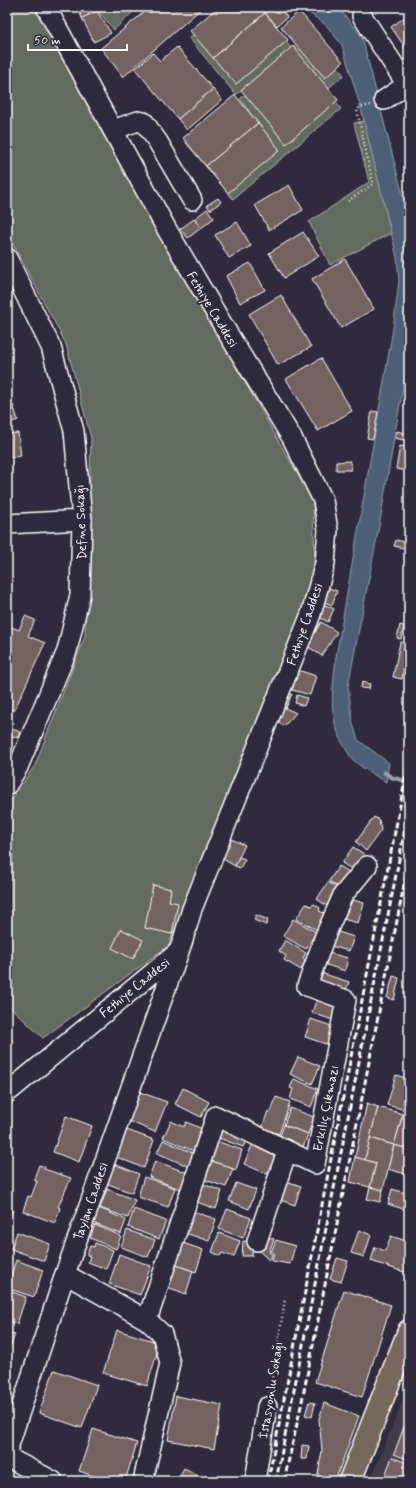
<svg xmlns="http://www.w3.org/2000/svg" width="416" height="1488" font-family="Mynerve,sans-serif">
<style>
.built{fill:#433b48}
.green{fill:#646a5e;stroke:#b2b4ae}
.water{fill:#4c6177;stroke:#94a0ad}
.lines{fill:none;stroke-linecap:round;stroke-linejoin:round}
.stream{stroke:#94a0ad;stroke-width:4}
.building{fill:#736260;stroke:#fff}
.minor-casing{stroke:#fff;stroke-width:22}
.major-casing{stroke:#fff;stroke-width:25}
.path{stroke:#fff;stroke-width:2.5;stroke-dasharray:1 3;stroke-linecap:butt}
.minor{stroke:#2f2a3d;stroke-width:19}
.major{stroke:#76695c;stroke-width:22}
.rail{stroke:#fff;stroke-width:3;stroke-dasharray:6 3;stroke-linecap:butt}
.labels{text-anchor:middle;stroke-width:3.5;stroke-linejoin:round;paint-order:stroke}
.street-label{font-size:13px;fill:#fff;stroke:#2f2a3d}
</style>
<rect width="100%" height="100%" fill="#2f2a3d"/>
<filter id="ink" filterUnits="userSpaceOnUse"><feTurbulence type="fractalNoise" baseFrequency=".025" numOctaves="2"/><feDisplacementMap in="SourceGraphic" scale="8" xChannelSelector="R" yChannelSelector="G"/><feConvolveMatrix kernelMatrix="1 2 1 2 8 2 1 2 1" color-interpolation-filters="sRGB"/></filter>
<g filter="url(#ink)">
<path class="built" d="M409 1386V1481H370Z"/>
<g class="green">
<path d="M7 7H34L113 152 313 501 315 566 306 604 168 946 43 1038 7 1004V807L35 765 85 636 91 438 66 344 7 233Z"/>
<path d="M95 7H138L114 30Z"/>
<path d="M226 7H257L292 49 309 34 344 75 326 90 341 109 233 199 186 143 236 98 254 118 240 99 295 53 291 49 236 95 189 38Z"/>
<path d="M364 121 391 233 330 265 309 222 369 182 354 123Z"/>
</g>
<path class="water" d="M301 7H338L362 37 409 219V352L378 532 348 686 353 724 358 740 389 763 386 782C377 776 366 771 358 764 351 759 347 751 343 744 327 714 333 689 336 657L393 329 399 281 397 257 360 105 342 45 326 25Z"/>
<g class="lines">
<path class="stream" d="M384 772 391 777 409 782"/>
</g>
<g class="building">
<path d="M77 7H85L89 15 82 18Z"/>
<path d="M150 7H203L123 77 101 48Z"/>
<path d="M218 7H260L265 13 213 58 190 31Z"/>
<path d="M260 7H279L287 17 277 26Z"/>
<path d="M97 11 111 33 94 42 82 18Z"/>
<path d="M299 11 343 62 325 78 281 27Z"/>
<path d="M265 13 288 40 236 84 213 58Z"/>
<path d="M409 14V53L391 27Z"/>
<path d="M293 46 338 100 286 144 241 90Z"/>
<path d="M177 47 213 89 178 119 135 69 153 53 160 61Z"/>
<path d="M213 89 222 100 187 130 178 119Z"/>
<path d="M235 95 258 123 206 166 183 138Z"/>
<path d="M258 123 280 150 228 193 206 166Z"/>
<path d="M289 185 303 210 269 230 255 205Z"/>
<path d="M218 198 221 202 210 210 207 205Z"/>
<path d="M207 209 214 218 201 228 194 219Z"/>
<path d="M194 219 201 228 188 238 180 229Z"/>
<path d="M237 222 251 246 229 258 215 235Z"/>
<path d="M303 232 319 256 284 278 269 253Z"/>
<path d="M345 259 374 309 341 328 312 279Z"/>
<path d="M250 263 265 290 240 303 226 276Z"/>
<path d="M281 295 311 347 278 365 249 314Z"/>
<path d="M321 358 352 411 318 431 286 379Z"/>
<path d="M13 405 18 420 7 424V407Z"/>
<path d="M372 411 378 412 373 439 367 438Z"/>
<path d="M397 431 404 433 403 440 395 438Z"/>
<path d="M18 433 21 456 7 458V434Z"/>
<path d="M400 446 409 447 408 471 396 469Z"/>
<path d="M350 461 351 470H336V462Z"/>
<path d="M396 540 405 542 404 548 394 546Z"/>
<path d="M329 588 337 591 332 605 324 602Z"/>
<path d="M323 604 334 609 328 622 317 616Z"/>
<path d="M25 616 35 620 28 636 45 643 14 711 11 709 8 715 7 625 19 630Z"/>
<path d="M321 622 337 632 322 656 307 646Z"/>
<path d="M400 625 404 626 401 639 397 638Z"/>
<path d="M400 642 409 644 402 679 393 677Z"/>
<path d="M298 670 316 676 310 695 292 690Z"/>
<path d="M362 682 370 684 369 689 361 688Z"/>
<path d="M287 692 292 694 286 708 281 706Z"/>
<path d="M297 695 307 698 304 706 295 703Z"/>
<path d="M281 706 296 713 284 726 275 720Z"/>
<path d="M12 729 20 732 17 738 10 735Z"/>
<path d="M374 817 379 820 381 830 366 851 356 842Z"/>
<path d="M224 836 245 845 235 866 216 855Z"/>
<path d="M353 847 364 854 353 870 342 863Z"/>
<path d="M239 857 245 859 240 868 235 866Z"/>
<path d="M339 866 351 873 341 889 329 881Z"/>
<path d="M328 882 341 890 330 908 317 899Z"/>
<path d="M153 885 171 889 169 901 178 903 172 934 145 928Z"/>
<path d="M345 898 364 903 358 923 339 918Z"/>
<path d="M306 904 311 906 314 904 320 908 319 911 326 914 317 930 296 919Z"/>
<path d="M256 915 268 920 266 925 254 920Z"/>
<path d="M293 919 316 932 306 949 283 936Z"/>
<path d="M121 929 143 940 133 959 112 948Z"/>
<path d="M332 930 354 937 349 951 327 945Z"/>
<path d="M285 940 306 953 303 958 306 960 301 970 284 960 286 956 279 951Z"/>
<path d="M325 952 348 958 345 971 321 963Z"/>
<path d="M321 973 349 982 344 996 316 987Z"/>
<path d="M393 976 399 978 394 1000 387 998Z"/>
<path d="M318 995 342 1003 336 1021 312 1013Z"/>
<path d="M311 1019 337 1028 332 1046 305 1037Z"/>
<path d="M7 1036 14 1042 7 1051Z"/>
<path d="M298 1057 320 1066 312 1084 290 1074Z"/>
<path d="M396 1075 409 1079V1111L387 1105Z"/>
<path d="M294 1079 318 1089 311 1107 290 1099 293 1089 290 1088Z"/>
<path d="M183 1088 209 1102 201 1117 175 1104Z"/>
<path d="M137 1091 167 1102 155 1132 126 1120Z"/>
<path d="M276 1097 290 1102 279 1134 262 1128 268 1111 271 1112Z"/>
<path d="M367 1103 378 1107 365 1160 355 1157Z"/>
<path d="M378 1107 403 1114 394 1145 370 1138Z"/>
<path d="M290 1108 314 1117 308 1134 284 1125Z"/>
<path d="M403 1114 409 1116V1149L394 1145Z"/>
<path d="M66 1116 92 1126 79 1162 53 1152Z"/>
<path d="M171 1121 184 1127 186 1122 205 1130 196 1152 163 1138Z"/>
<path d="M220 1123 247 1139 243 1147 216 1137Z"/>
<path d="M284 1125 308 1134 302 1150 278 1141Z"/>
<path d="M124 1129 154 1140 144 1168 114 1156Z"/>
<path d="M370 1138 394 1145 383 1190 370 1187 376 1163 365 1160Z"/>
<path d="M163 1140 195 1154 190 1167 157 1153Z"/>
<path d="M216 1141 242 1150 236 1170 209 1160Z"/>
<path d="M254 1141 276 1155 267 1174 244 1164Z"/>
<path d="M394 1145 409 1149V1175L388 1169Z"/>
<path d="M355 1157 376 1163 370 1187 350 1182Z"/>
<path d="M209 1160 233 1169 226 1187 202 1179Z"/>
<path d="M155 1161 191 1174 185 1191 149 1177Z"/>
<path d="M114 1164 139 1174 132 1193 106 1183Z"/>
<path d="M39 1165 45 1167 44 1169 71 1178 58 1207 60 1208 55 1223 23 1211 28 1196 31 1197 37 1181H35V1176Z"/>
<path d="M144 1177 175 1188 168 1207 138 1197Z"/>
<path d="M283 1180 301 1186 295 1205 277 1199Z"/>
<path d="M200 1183 222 1191 216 1209 194 1201Z"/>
<path d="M236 1183 256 1190 249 1209 229 1201Z"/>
<path d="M370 1187 383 1190 380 1202 367 1199Z"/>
<path d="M107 1189 135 1200 128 1218 100 1208Z"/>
<path d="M392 1189 409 1194 406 1210 388 1204Z"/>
<path d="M7 1207 13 1210 7 1222Z"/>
<path d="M99 1208 126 1220 121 1234 93 1223Z"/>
<path d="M134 1209 166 1221 159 1239 128 1227Z"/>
<path d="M227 1209 251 1218 243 1238 219 1229Z"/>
<path d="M191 1211 216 1219 209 1241 185 1233Z"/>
<path d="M95 1225 121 1236 116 1249 90 1238Z"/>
<path d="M127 1230 155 1240 148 1257 121 1247Z"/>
<path d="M359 1230 371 1235 364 1257 351 1253Z"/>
<path d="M17 1232 50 1244 44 1261 11 1249Z"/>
<path d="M219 1233 240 1241 234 1257 222 1253 220 1256 212 1252Z"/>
<path d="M391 1236 409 1242V1267L407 1273 371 1261 375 1247 385 1251Z"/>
<path d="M265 1237 274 1239 269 1252 272 1254 270 1261 258 1250Z"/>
<path d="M276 1240 295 1246 290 1264 272 1261 274 1252H271Z"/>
<path d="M243 1241 253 1242 252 1256H242Z"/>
<path d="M180 1242 203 1250 196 1272 173 1264Z"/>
<path d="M95 1243 113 1250 106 1269 88 1262 90 1256 87 1255 90 1246 94 1247Z"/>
<path d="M119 1254 151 1266 140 1295 109 1284Z"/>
<path d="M337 1258 348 1261 341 1282 330 1279Z"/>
<path d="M16 1260 43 1270 34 1297 7 1288Z"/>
<path d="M173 1264 193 1271 186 1294 165 1286Z"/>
<path d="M7 1290 26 1297 17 1324 7 1321Z"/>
<path d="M344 1290 391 1305 362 1397 315 1382Z"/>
<path d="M117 1330 160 1343 147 1386 103 1373Z"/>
<path d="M7 1331 15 1334 7 1356Z"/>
<path d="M54 1370 97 1385 82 1428 39 1413Z"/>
<path d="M176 1396 222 1405 214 1449 168 1440Z"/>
<path d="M309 1402 315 1403 312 1417 305 1415Z"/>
<path d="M324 1403 359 1416 335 1481H317L322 1450 319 1419Z"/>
<path d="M406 1421 409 1423V1460L394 1454Z"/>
<path d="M93 1429 137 1443 125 1481H108L79 1471Z"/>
<path d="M302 1445 309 1446 307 1459H301Z"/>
<path d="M392 1457 409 1464V1481H383Z"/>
<path d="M184 1468 210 1481H177Z"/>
</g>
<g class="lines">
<g class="minor-casing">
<g id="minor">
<path d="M362 16 409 88"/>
<path d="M384 100 409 83"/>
<path d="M113 130 138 121 144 122 158 142 192 200"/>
<path d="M7 258 51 347 74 431 82 520 80 595 67 651 18 767 7 785"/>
<path d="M7 524 82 520"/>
<path d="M7 1093 178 952"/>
<path d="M257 1241 287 1151"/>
<path d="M65 1274 147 1320 162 1334 170 1363 143 1481"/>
<path d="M147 1320 216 1116 315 1164 346 1000 307 986 325 936 343 895 367 866"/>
<path d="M7 1451 65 1274 183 940 192 909 311 614 325 563 328 530 323 500 292 438 227 332 166 228 46 7"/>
<path d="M7 1457 53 1481"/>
<path d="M255 1481 267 1407"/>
</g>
</g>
<g class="major-casing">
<path id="major" d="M350 1481 409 1331"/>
</g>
<g class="path">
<path d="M348 201 373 184 357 110 360 107 371 105"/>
<path d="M270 1393 285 1299"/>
</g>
<use href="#minor" class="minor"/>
<use href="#major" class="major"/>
<g class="rail">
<path d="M268 1481 409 760"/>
<path d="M276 1481 409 809"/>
<path d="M284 1481 301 1406 409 860"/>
</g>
</g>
</g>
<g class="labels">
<g class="street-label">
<text transform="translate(213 309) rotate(59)" y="5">Fethiye Caddesi</text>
<text transform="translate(80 522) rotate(-92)" y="5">Defne Sokağı</text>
<text transform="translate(304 624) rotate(-71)" y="5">Fethiye Caddesi</text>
<text transform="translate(134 987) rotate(-39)" y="5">Fethiye Caddesi</text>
<text transform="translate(325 1108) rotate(-79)" y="5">Erkılıç Çıkmazı</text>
<text transform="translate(90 1201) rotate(-71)" y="5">Taylan Caddesi</text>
<text transform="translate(270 1390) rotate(-81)" y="5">İstasyonlu Sokağı</text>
</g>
</g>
<rect width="416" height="1488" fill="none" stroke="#2f2a3d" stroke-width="24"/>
<rect x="12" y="12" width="392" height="1464" fill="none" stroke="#fff" stroke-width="1.5" filter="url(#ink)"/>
<path d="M28 44v6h99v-6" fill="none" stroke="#ffffff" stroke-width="2"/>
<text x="34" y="44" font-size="12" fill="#ffffff" stroke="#2f2a3d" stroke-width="3" paint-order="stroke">50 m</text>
</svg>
